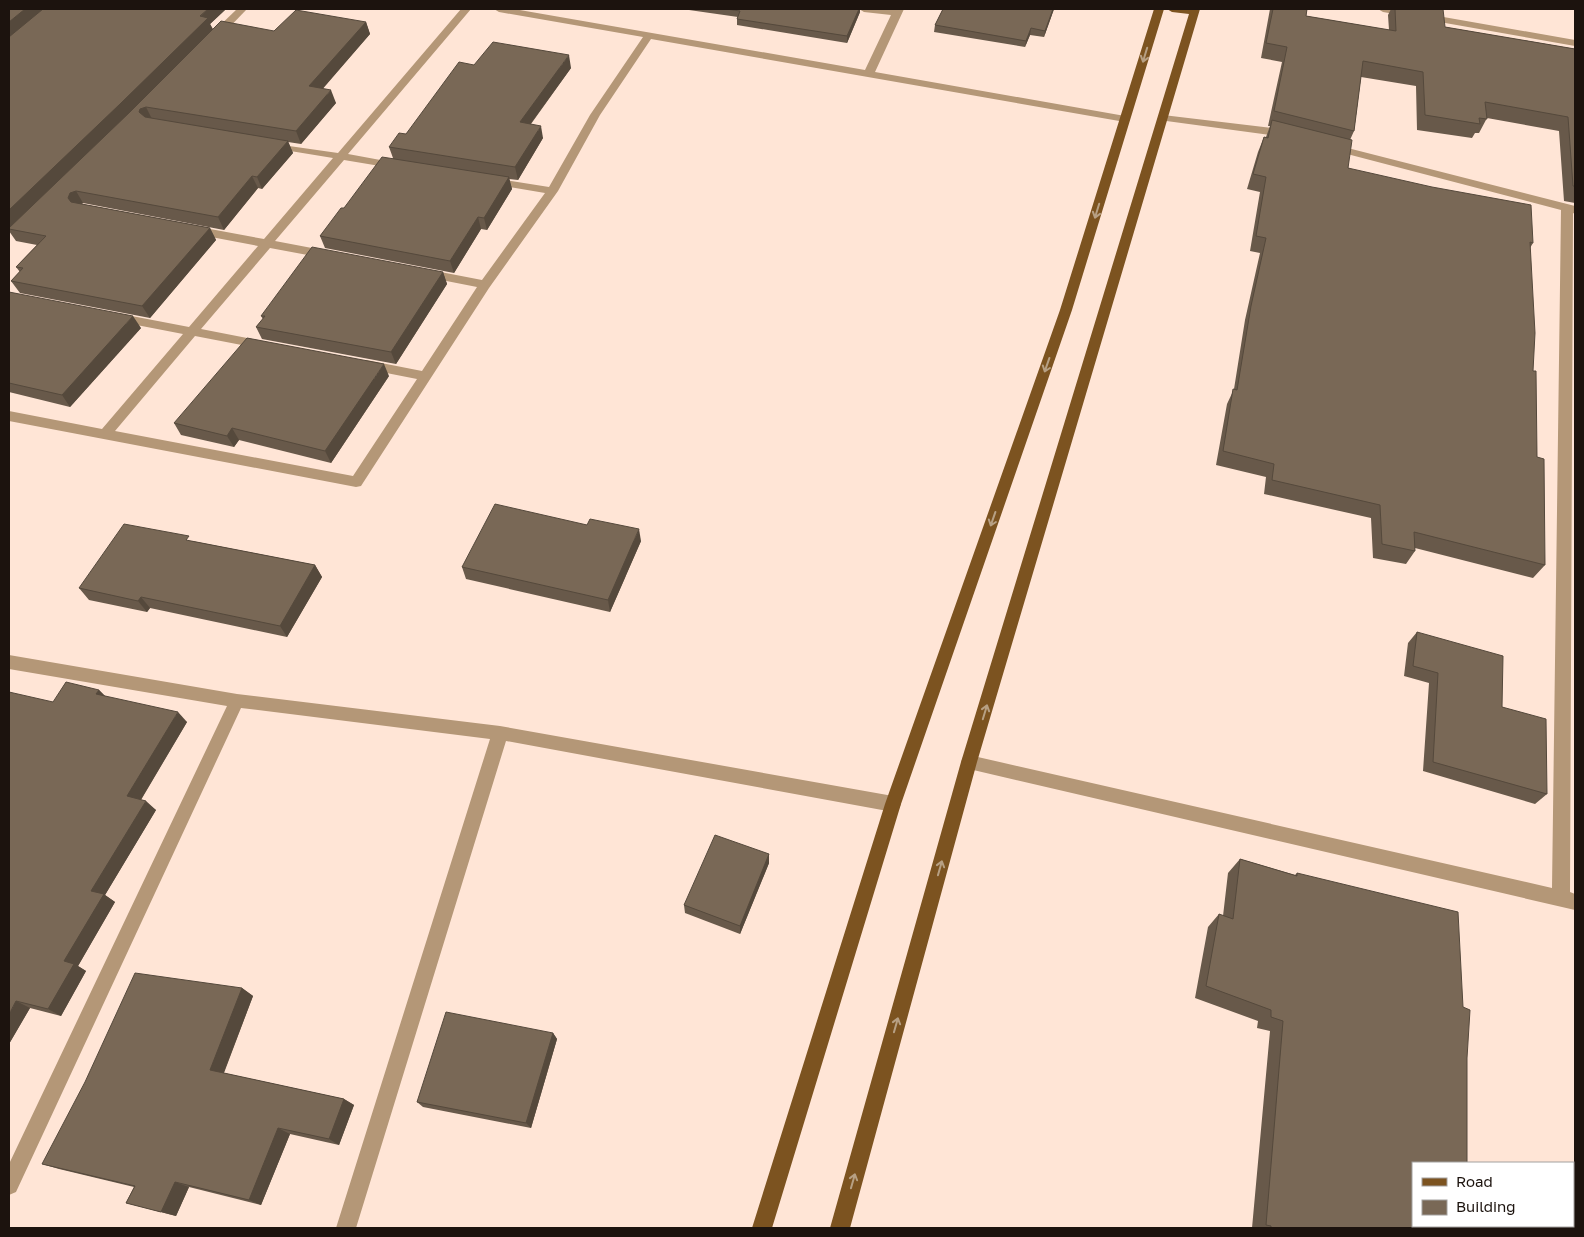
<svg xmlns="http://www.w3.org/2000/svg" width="1584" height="1237" font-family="'Golos Text',sans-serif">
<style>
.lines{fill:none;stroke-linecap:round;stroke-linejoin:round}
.street{fill:#b49777;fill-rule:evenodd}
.primary{fill:#7c5320;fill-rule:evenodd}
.wall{fill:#68594a}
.shaded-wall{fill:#55493c}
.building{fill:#796856;stroke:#55493c}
.oneway{stroke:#b7a084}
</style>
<rect width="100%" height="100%" fill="#ffe5d6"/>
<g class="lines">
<g class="street">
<path d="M237 9H247L219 38H211V34Z"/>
<path d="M461 9H471L348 154 402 164 404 166 402 168 398 169 344 160 275 241 333 252 335 255 333 258 329 259 270 248 201 329 267 342 269 345 267 348 263 349 195 336 115 431 353 476 417 379 361 368 360 365 361 362 366 360 422 371 477 287 421 276 419 273 421 270 425 269 482 280 545 193 492 184 486 181 492 178 549 187 590 115 643 37 499 12 494 9H514L865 70 891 15 864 12 859 9H904L875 72 1125 116 1130 119 1125 122 651 39 600 115 558 191 489 288 361 486 356 487 9 421V411L102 429 183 334 116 321 110 317 112 314 116 313 189 327 258 246 190 233 188 230 190 227 194 226 264 239 333 158 272 148 268 147 267 145 268 143 338 153Z"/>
<path d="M1378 9H1398L1575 40V46L1383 12Z"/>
<path d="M1163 115 1273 128 1290 132 1291 134 1286 137 1159 120 1158 118Z"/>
<path d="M1332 144 1575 206V214L1573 213 1570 892 1575 894V910L969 769 963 767 961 762 963 757 969 755 1552 888 1561 210 1328 149 1327 147 1328 145Z"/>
<path d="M9 655 237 694 500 726 893 796 899 799 901 804 899 809 893 812 506 741 356 1228H336L490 739 241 708 16 1192 9 1195V1164L227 706 9 669Z"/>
</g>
<g class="primary">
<path d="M1154 9H1164L1072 310 901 804 772 1228H752L885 804 1060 310Z"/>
<path d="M1167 9H1200L977 762 850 1228H830L961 762 1189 14 1172 12Z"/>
</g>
</g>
<g class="wall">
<path d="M9 9H224L225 10 210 24 213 29 274 31 366 22 370 34 322 89 336 103 301 144 288 142 293 153 262 189 258 188 224 230 83 203 82 204 210 228 216 240 150 318 20 293 11 281 20 272 16 267 37 245 16 241 9 231Z"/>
<path d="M682 9H860V12L847 43 737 25V19L738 17Z"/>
<path d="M943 9H1054L1044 37 1030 35 1025 47 934 32 935 25Z"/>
<path d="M1270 9H1307L1306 16 1389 30 1388 15 1391 9H1395L1445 27 1575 49V203L1564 201 1559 131 1487 118 1479 133H1475L1472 138 1417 130 1416 86 1361 77 1354 131 1350 140 1348 168 1533 243 1530 248 1533 371 1537 457 1545 565 1533 578 1415 548V551L1406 564 1373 558 1371 518 1264 494 1266 477 1216 465 1227 404 1234 389 1245 320 1260 253 1250 251 1260 192 1247 189 1258 152 1264 137H1266L1270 126H1268L1282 62 1261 58Z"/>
<path d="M474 65 571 68 531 124 543 138 518 180 509 179 512 189 487 230 481 229 454 273 325 248 320 236 344 208 393 158 389 147 406 134Z"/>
<path d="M443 272 447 284 396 364 262 339 256 327 263 319 261 316Z"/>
<path d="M9 292 141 328 70 407 9 392Z"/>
<path d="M389 376 331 463 239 440 234 447 181 435 174 423Z"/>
<path d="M192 541 315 565 322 577 287 637 150 608 147 612 89 600 79 588Z"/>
<path d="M641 541 610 612 466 579 462 567Z"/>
<path d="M1417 632 1502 707 1547 794 1535 804 1423 771 1429 683 1404 676 1408 643Z"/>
<path d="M99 690 105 696 187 722 141 800 156 810 105 895 115 902 78 966 86 971 61 1016 30 1008 9 1044 53 702Z"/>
<path d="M769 854V863L740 934 685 913 684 905Z"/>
<path d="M1240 859 1295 875 1297 873 1463 1007 1467 1058V1228H1252L1270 1031 1257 1028 1258 1021 1195 998 1208 927 1219 914 1223 916 1228 873Z"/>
<path d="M242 988 253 996 224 1073 344 1099 354 1105 339 1145 290 1134 261 1205 189 1187 176 1216 126 1203 134 1187 59 1169 42 1164Z"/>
<path d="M553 1033 557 1039 531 1128 423 1107 417 1102Z"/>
</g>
<g class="shaded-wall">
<path d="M25 9H47L9 40V22Z"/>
<path d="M208 9H224L225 10 210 24 213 30 127 117 9 229V210Z"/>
<path d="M859 9H860V12L847 43V36Z"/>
<path d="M1053 9H1054L1044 37 1045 31Z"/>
<path d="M366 22 370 34 314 99 309 86Z"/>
<path d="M1031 28 1030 35 1025 47 1026 41Z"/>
<path d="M569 55 571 68 523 134 520 122Z"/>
<path d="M331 90 336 103 301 144 296 131Z"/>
<path d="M146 107 152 119 146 121 139 112 140 109Z"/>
<path d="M541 126 543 138 518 180 515 167Z"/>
<path d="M288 141 293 153 262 189 257 177Z"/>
<path d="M252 176 258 188 224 230 218 217Z"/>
<path d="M509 177 512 189 487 230 484 218Z"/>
<path d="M76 191 83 203 77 205 75 210 68 198 70 193Z"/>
<path d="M478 217 481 229 454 273 450 261Z"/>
<path d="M210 228 216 240 150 318 142 306Z"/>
<path d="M443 272 447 284 396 364 391 352Z"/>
<path d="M133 316 141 328 70 407 62 395Z"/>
<path d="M384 364 389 376 331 463 325 451Z"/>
<path d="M232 428 239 440 234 447 227 436Z"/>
<path d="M639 529 641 541 610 612 608 600Z"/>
<path d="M315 565 322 577 287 637 280 626Z"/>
<path d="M141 597 150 608 147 612 138 601Z"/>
<path d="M99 690 109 700 96 694Z"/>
<path d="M178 712 187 722 137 806 127 796Z"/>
<path d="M146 801 156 810 105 895 115 902 78 966 86 971 61 1016 48 1009 64 961 91 891Z"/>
<path d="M769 854V863L740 934V926Z"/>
<path d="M242 988 253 996 222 1077 210 1070Z"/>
<path d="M16 1001 30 1008 9 1044V1014Z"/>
<path d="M553 1033 557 1039 531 1128 526 1123Z"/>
<path d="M344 1099 354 1105 339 1145 329 1139Z"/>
<path d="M278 1128 290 1134 261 1205 249 1200Z"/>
<path d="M175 1182 189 1187 176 1216 161 1212Z"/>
</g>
<g class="building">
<path d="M9 9H25L9 22Z"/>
<path d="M43 9H208L200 16 208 18 120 104 9 210V37Z"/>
<path d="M726 9H859L847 36 737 19 740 11Z"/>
<path d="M943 9H1053L1045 31 1031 28 1026 41 935 25Z"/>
<path d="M1273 9H1307L1306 16 1396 31 1395 9H1443L1445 27 1575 49V186H1573L1568 117 1485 102 1487 119 1479 118 1480 124 1425 115 1423 72 1363 61 1354 131 1274 111 1287 47 1266 43Z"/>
<path d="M296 10 366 22 309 86 331 90 296 131 146 107 140 109 139 112 145 117 288 141 257 177 252 176 218 217 76 191 70 193 68 198 71 202 210 228 142 306 11 281 23 268 16 267 46 236 9 229V228L131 111 221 21 274 31Z"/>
<path d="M493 42 569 55 520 122 541 126 515 167 389 147 399 133 406 134 459 62 474 65Z"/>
<path d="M1272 120 1352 140 1348 168 1432 187 1531 205 1533 243 1530 242 1535 333 1533 371H1536L1537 457 1544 459 1545 565 1414 532 1415 551 1382 544 1380 505 1272 480 1274 464 1223 451 1233 389 1237 390 1251 306 1266 238 1256 236 1266 177 1253 174 1264 137 1268 138Z"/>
<path d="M382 157 509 177 484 218 478 217 450 261 320 236 341 208H344Z"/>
<path d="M312 247 443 272 391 352 256 327 265 316H261Z"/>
<path d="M9 292 133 316 62 395 9 383Z"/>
<path d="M247 338 384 364 325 451 232 428 227 436 174 423Z"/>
<path d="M495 504 587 525 590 519 639 529 608 600 462 567Z"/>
<path d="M124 524 189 536 186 540 315 565 280 626 141 597 138 601 79 588Z"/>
<path d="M1417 632 1503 656 1502 707 1546 719 1547 794 1433 762 1438 673 1413 666Z"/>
<path d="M66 682 99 690 96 694 178 712 127 796 146 801 91 891 104 894 64 961 74 964 48 1009 16 1001 9 1014V692L53 702Z"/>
<path d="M715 835 769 854 740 926 684 905Z"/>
<path d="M1240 859 1297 876V873L1458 912 1463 1007 1470 1010 1467 1058V1163H1413V1226H1467V1228H1271V1226L1266 1225 1283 1021 1271 1017V1010L1206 986 1219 914 1233 919Z"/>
<path d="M135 973 242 988 210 1070 344 1099 329 1139 278 1128 249 1200 175 1182 161 1212 126 1203 135 1186 42 1164 85 1082Z"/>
<path d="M446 1012 553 1033 526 1123 417 1102Z"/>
</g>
<defs><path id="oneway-shaft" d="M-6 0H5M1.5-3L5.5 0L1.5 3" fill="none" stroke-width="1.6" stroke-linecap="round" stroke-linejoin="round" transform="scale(1.25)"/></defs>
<g class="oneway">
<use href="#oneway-shaft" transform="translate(1145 55) rotate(107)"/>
<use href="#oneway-shaft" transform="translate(1097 211) rotate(107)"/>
<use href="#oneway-shaft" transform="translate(1047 365) rotate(109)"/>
<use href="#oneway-shaft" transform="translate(993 519) rotate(109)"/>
<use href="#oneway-shaft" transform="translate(985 712) rotate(-73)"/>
<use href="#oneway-shaft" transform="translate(940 868) rotate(-74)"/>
<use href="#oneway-shaft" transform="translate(896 1025) rotate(-74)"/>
<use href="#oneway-shaft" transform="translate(853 1181) rotate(-74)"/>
</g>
<rect width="1584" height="1237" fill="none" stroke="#1c130e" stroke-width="20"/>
<rect x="1412" y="1162" width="162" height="65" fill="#ffffff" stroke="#a4a19f"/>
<rect x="1422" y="1178" width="25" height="8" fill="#7c5320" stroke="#a4a19f"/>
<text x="1456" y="1187" font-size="15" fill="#1c130e">Road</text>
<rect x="1422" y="1200" width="25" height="15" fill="#796856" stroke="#a4a19f"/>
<text x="1456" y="1212" font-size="15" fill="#1c130e">Building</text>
</svg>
